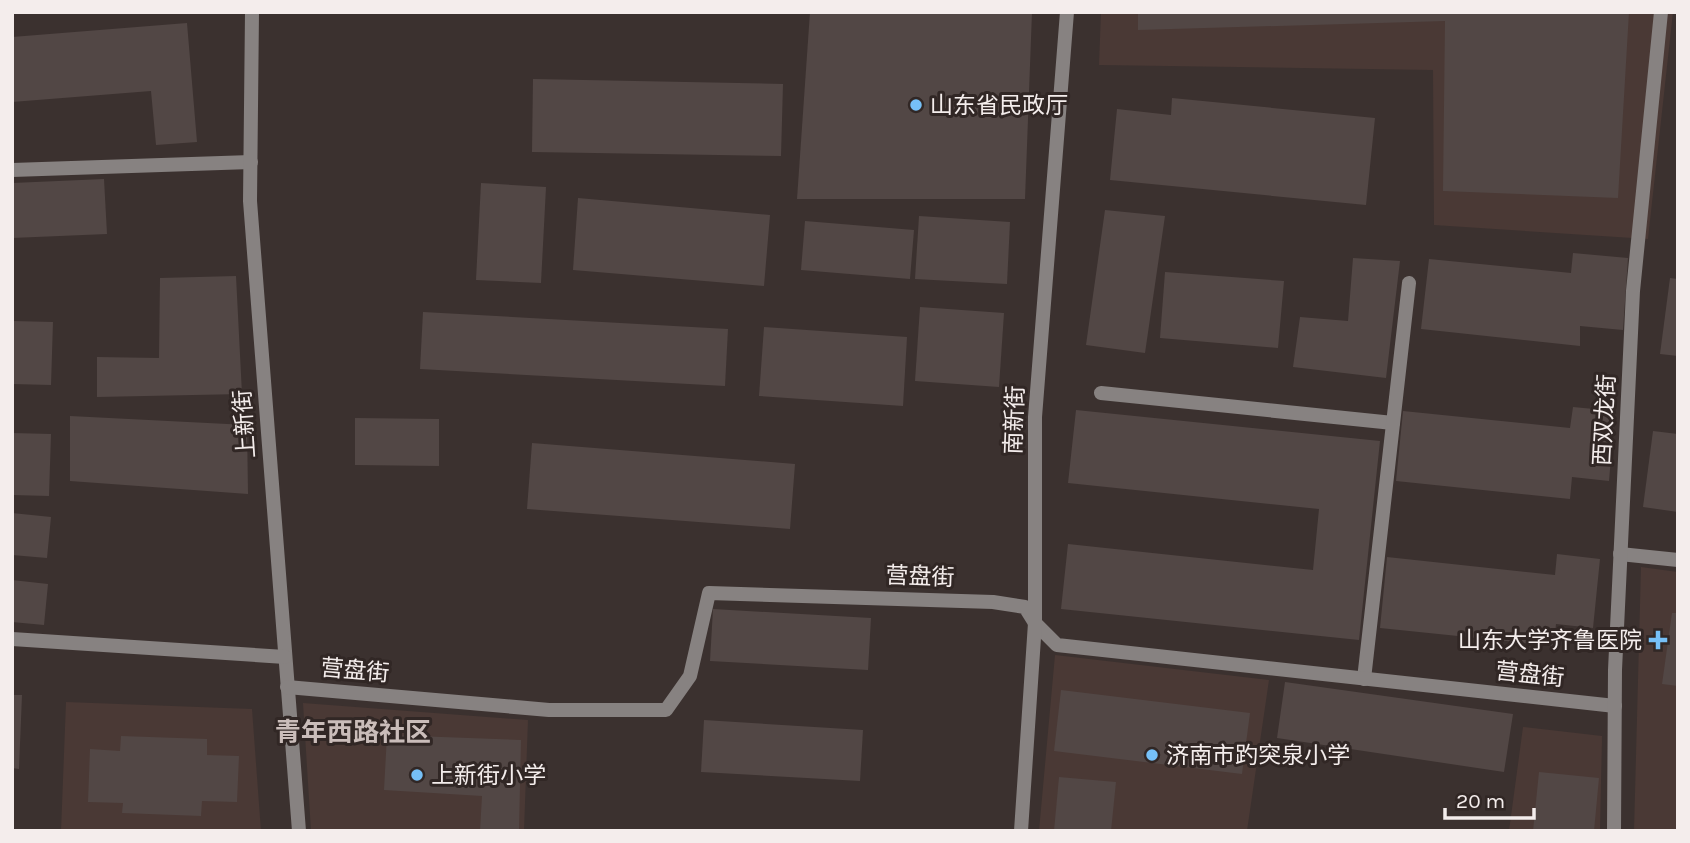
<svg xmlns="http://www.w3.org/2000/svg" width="1690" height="843" font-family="Karla,'Noto Sans SC',sans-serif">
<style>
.built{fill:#4a3935}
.building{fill:#524745}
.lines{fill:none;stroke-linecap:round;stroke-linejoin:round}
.service{stroke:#878281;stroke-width:14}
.pedestrian{stroke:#878281;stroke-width:14}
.minor{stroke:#878281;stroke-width:14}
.tertiary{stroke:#878281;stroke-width:14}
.poi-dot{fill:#76c0f7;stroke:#312725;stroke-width:2.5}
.labels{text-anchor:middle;stroke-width:6;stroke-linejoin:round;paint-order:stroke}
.poi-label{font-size:23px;fill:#f4edec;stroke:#312725;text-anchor:start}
.street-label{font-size:23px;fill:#f4edec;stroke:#312725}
.quarter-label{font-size:26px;font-weight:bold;fill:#cabdba;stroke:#312725}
</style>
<rect width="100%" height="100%" fill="#3b312f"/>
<g class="built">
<path d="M1101 12H1673L1648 239 1434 225 1433 70 1099 65Z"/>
<path d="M1641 567 1678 572V831H1634Z"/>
<path d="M1055 655 1269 680 1247 831H1039Z"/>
<path d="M66 702 252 709 261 831H61Z"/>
<path d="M303 703 528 720 524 831H311Z"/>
<path d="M1523 727 1602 736 1600 831H1509Z"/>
</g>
<g class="building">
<path d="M810 12H1032L1025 199H797Z"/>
<path d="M1138 12H1629L1618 198 1443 191 1445 21 1138 30Z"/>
<path d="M187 23 197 142 156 145 151 91 12 102V37Z"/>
<path d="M533 79 783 84 781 156 532 152Z"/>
<path d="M1172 98 1375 118 1366 205 1110 180 1117 109 1171 115Z"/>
<path d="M104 179 107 234 12 238V183Z"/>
<path d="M481 183 546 187 541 283 476 280Z"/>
<path d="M578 198 770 215 764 286 573 270Z"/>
<path d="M1105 210 1165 216 1145 353 1086 345Z"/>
<path d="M919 216 1010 222 1007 284 915 279Z"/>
<path d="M805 221 914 230 910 279 801 270Z"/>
<path d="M1573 253 1628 258 1623 330 1580 326V346L1421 329 1429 259 1571 273Z"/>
<path d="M1353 258 1400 261 1386 378 1293 367 1300 317 1348 321Z"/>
<path d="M1165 272 1284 281 1278 348 1160 338Z"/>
<path d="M236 276 242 394 97 397V357L159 358 160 278Z"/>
<path d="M1670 278 1678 279V356L1660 354Z"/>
<path d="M920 307 1004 313 999 387 915 381Z"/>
<path d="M423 312 728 329 725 386 420 369Z"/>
<path d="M12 321 53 322 51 385 12 384Z"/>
<path d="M764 327 907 337 903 406 759 396Z"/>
<path d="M1573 407 1615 411 1609 481 1572 477 1570 499 1396 481 1403 411 1570 428Z"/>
<path d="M1076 410 1380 441 1359 640 1061 609 1068 544 1313 570 1319 509 1068 483Z"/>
<path d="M70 416 247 425 248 494 70 481Z"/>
<path d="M355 418 439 419V466L355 465Z"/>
<path d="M1653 431 1678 434V512L1643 507Z"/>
<path d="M12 433 51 434 49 496 12 495Z"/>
<path d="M532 443 795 464 790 529 527 509Z"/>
<path d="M12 513 51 517 47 558 12 555Z"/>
<path d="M1557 554 1600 559 1593 628 1556 624 1554 646 1380 628 1387 557 1555 575Z"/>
<path d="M12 580 48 584 44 625 12 622Z"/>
<path d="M713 609 871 618 868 670 710 661Z"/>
<path d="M1672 613H1678V686L1662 684Z"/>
<path d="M1285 682 1513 714 1504 772 1277 738Z"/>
<path d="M1061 690 1250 713 1242 774 1054 751Z"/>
<path d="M12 695H22L19 769 12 768Z"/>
<path d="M704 720 863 730 860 781 701 772Z"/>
<path d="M387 735 521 740 519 831H480L482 796 384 790Z"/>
<path d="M121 736 207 739V755L239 756 237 802 202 801 201 816 122 813 123 803 88 802 90 749 120 751Z"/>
<path d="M1539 772 1599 778 1594 831H1533Z"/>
<path d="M1059 777 1116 782 1111 831H1054Z"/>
</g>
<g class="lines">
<g class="service">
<path d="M12 170 251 162"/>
<path d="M1101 393 1393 423"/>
</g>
<path class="pedestrian" d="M252 12 250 201 299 831"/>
<g class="minor">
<path d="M1620 554 1678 560"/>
<path d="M12 639 285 657"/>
<path d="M1364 679 1409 283"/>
<path d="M287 687 549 710H666L690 676 709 593 993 602 1025 607 1035 623 1057 645 1615 706"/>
<path d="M1614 831 1615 670 1633 291 1661 12"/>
</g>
<path class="tertiary" d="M1021 831 1035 623V417L1067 12"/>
</g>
<g class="poi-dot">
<circle cx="916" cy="105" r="7"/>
<path d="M1654.5 629.5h7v7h7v7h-7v7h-7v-7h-7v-7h7z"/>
<circle cx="1152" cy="755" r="7"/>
<circle cx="417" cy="775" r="7"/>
</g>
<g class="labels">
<g class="poi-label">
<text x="930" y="113">山东省民政厅</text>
<text x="1642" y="648" text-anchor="end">山东大学齐鲁医院</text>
<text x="1166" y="763">济南市趵突泉小学</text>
<text x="431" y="783">上新街小学</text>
</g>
<g class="street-label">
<text transform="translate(1014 420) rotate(-88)" y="8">南新街</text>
<text transform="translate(1604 420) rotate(-87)" y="8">西双龙街</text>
<text transform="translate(244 424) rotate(-94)" y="8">上新街</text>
<text transform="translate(920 576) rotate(2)" y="8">营盘街</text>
<text transform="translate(355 670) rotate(5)" y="8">营盘街</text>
<text transform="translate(1530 674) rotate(6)" y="8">营盘街</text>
</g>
<g class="quarter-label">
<text x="353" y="741">青年西路社区</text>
</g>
</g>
<rect width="1690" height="843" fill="none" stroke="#f4edec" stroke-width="28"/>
<path d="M1445 808v10h89v-10" fill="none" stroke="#f4edec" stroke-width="3.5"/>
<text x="1456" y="808" font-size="21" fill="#f4edec" stroke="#312725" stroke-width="5" paint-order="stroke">20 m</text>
</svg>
